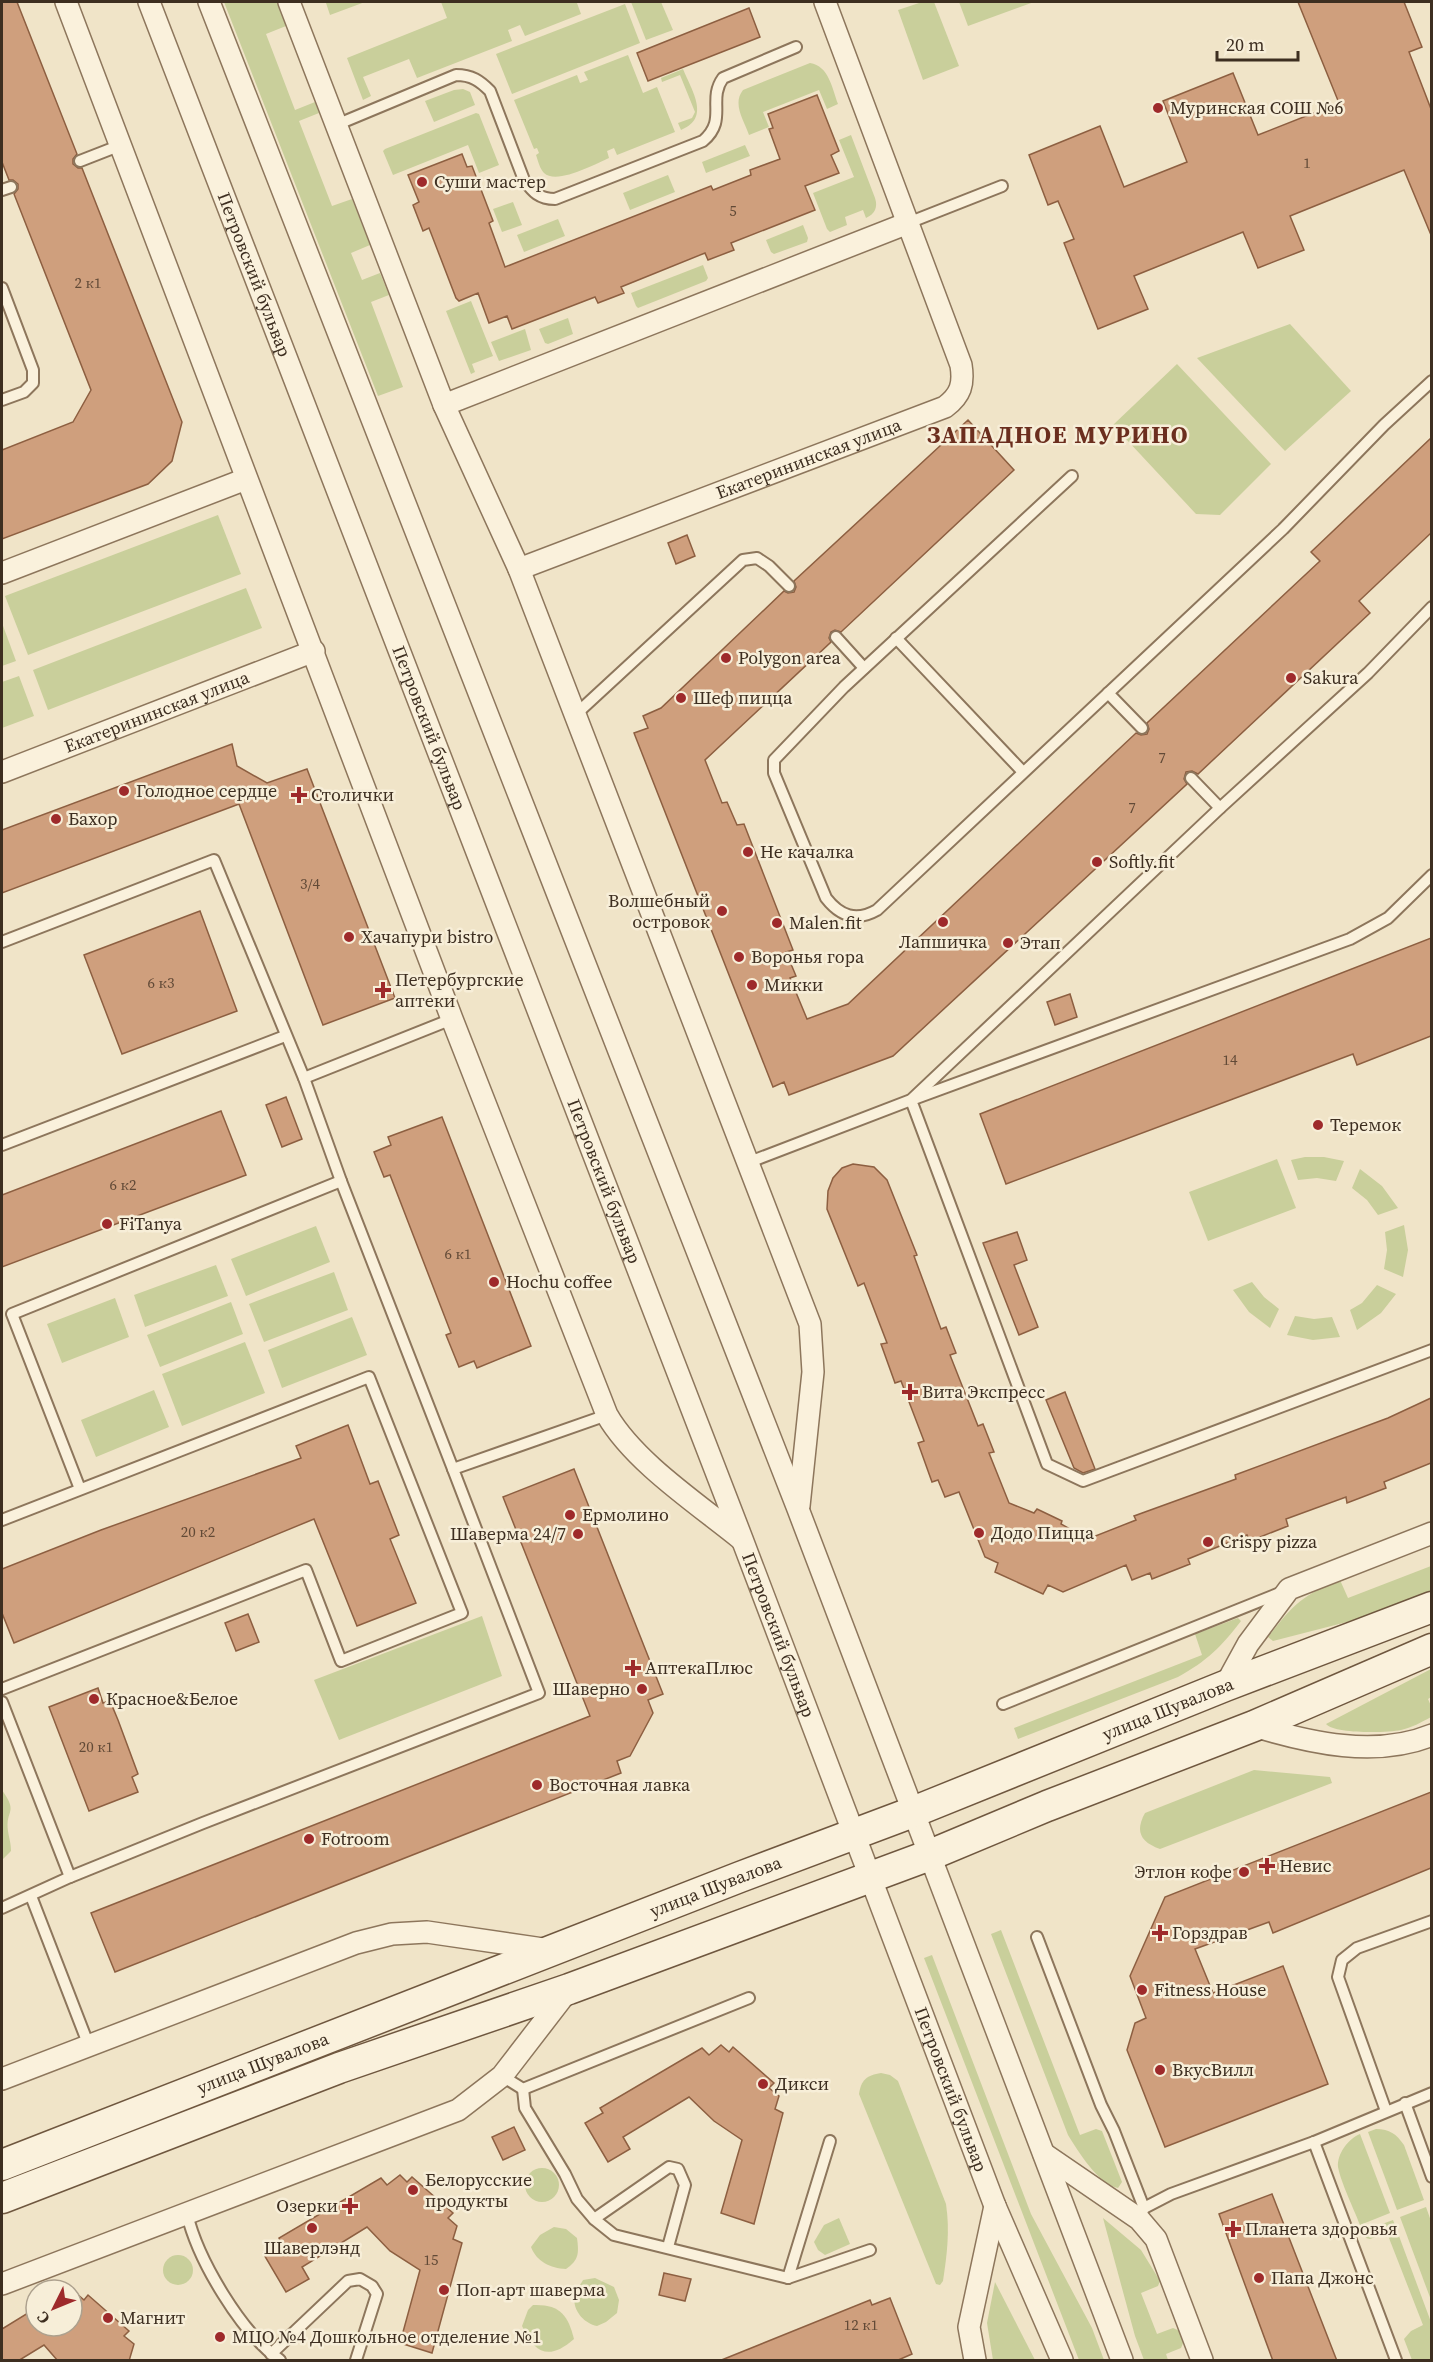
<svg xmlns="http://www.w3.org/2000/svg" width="1433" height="2362" font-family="'Source Serif 4',serif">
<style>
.green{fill:#c9cf9b}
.building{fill:#cf9f7d;stroke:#8d5f41;stroke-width:1.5}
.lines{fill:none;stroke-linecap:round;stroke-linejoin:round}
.lane-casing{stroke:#8d765c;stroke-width:14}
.street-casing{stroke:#8d765c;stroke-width:24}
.secondary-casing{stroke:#6f573f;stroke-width:33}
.lane{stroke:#faf1dc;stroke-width:10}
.street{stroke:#faf1dc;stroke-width:21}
.secondary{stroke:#faf1dc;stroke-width:30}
.poi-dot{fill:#9e2a2b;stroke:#f7eed8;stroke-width:2}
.labels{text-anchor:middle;stroke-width:5;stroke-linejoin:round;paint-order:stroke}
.number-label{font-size:15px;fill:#624a37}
.poi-label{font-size:18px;fill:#3d2e20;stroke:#f7eed8;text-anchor:start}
.street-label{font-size:18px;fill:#3d2e20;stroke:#f7eed8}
.district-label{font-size:24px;font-weight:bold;letter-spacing:1.5px;fill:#6b2e1e;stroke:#f7eed8}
</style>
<rect width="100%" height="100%" fill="#f0e4c8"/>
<g class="green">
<path d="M224 2H277L286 26 266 34 295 110 315 102 319 113 299 121 332 206 352 199 370 245 351 253 362 280 380 273 389 295 371 302 403 387 378 396Z"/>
<path d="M330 2H365L330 15 326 3Z"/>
<path d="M441 2H580L577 3 581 14 525 36 520 25 508 30 512 41 417 78 409 59 363 77 371 96 363 100 347 58 447 18Z"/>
<path d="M631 2H661L673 30 646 40Z"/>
<path d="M922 2H934L959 66 923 80 898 10Z"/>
<path d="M959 2H1034L968 26Z"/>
<path d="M625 4 640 43 512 94 496 54Z"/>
<path d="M628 55 643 93 657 87 675 132 617 155 614 148 607 151 609 158C595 164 557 185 544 173 540 169 538 161 536 155L539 153 537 148 534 149 514 100 577 75 580 83 588 80 584 72Z"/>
<path d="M810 63C829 66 832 88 838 104L827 109 819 90 763 112 769 127 749 135C744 120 732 104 743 90Z"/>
<path d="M683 69C692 91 711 118 681 130L678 123 692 118 695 112 680 75 662 82 661 78Z"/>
<path d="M463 89 470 92 475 105 434 122 425 101 454 90Z"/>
<path d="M476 113 479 114 499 165 479 173 468 145 393 175 383 151 385 149Z"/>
<path d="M851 135 875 198C878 207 875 214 866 218L863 210 845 217 847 225 830 232 827 229 813 193 854 177 839 140Z"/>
<path d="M745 145 750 156 706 173 702 162Z"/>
<path d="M668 175 675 192 630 210 623 193Z"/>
<path d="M513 202 522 225 502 232 493 209Z"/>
<path d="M558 219 565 236 524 252 517 235Z"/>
<path d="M803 225 808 238 807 242 774 254 771 252 766 240Z"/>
<path d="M703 265 708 278 706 281 638 308 636 306 631 293Z"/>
<path d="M471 301 493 356 472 364 475 372 471 374 446 311Z"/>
<path d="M568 318 573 334 548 344 545 343 539 329Z"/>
<path d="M1290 324 1351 391 1285 451 1197 358Z"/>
<path d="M525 329 531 350 499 361 491 342Z"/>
<path d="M1177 364 1271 464 1220 515 1196 514 1113 425Z"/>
<path d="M218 515 241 574 28 655 5 596Z"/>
<path d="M246 588 262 628 48 710 33 670Z"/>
<path d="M2 623 16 661 2 666Z"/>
<path d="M19 676 34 716 2 728V682Z"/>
<path d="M1305 1157H1324L1344 1161 1336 1181 1317 1178 1298 1180 1291 1160Z"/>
<path d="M1277 1159 1296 1208 1208 1241 1189 1192Z"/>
<path d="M1360 1169 1382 1186 1398 1208 1378 1215 1367 1200 1352 1188Z"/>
<path d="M1404 1225 1408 1250 1403 1277 1384 1269 1387 1250 1385 1232Z"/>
<path d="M316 1226 330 1262 246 1296 231 1259Z"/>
<path d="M216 1265 228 1296 145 1327 134 1295Z"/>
<path d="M334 1272 348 1310 264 1342 249 1304Z"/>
<path d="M1252 1282 1264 1297 1279 1309 1270 1328 1249 1312 1233 1290Z"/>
<path d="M1377 1285 1396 1294 1381 1313 1357 1330 1350 1310 1362 1303Z"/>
<path d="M115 1298 129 1337 62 1363 47 1324Z"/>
<path d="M231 1302 243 1334 160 1367 147 1335Z"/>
<path d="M1295 1316 1314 1319 1332 1317 1340 1337 1313 1340 1287 1335Z"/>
<path d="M352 1317 367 1355 282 1388 268 1350Z"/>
<path d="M245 1342 265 1393 182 1426 162 1374Z"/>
<path d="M154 1390 169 1427 96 1457 81 1420Z"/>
<path d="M1431 1566V1593L1378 1614 1273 1641 1268 1637C1294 1604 1301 1596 1340 1580L1348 1598Z"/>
<path d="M482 1616 502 1676 339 1740 314 1680Z"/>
<path d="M1238 1618 1241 1621C1221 1647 1207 1661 1178 1677L1018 1739 1014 1728 1202 1655 1195 1634Z"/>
<path d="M1431 1669V1697L1428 1699 1431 1706V1717C1422 1722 1411 1728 1401 1730 1387 1733 1334 1734 1326 1724Z"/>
<path d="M1254 1770 1330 1777 1332 1783 1160 1849C1140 1842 1135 1831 1145 1813Z"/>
<path d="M2 1790C19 1814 5 1809 8 1831 9 1838 11 1843 11 1851L2 1860Z"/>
<path d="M1001 1930 1080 2135 1096 2129 1102 2131 1122 2182 1118 2188C1098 2184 1078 2151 1068 2135L991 1934Z"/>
<path d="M932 1955 1031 2214 1092 2328 1104 2360H1079L924 1958Z"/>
<path d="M881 2073 890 2075 898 2081 946 2204C950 2231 947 2254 943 2281L940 2285 936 2284 859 2094C861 2080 867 2075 881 2073Z"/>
<path d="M1376 2129C1390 2129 1396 2134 1404 2145L1424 2200 1397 2210 1368 2132Z"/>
<path d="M1360 2134 1390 2213 1360 2225C1354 2209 1341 2183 1338 2167 1337 2154 1348 2139 1360 2134Z"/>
<circle cx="542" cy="2185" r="17"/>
<path d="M1426 2207 1431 2221V2300L1400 2217Z"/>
<path d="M839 2218 850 2244 825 2255 818 2250 814 2242 824 2225Z"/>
<path d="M1103 2218 1141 2250 1160 2281 1158 2286 1141 2293 1157 2334 1173 2328 1180 2331 1184 2341 1181 2348 1166 2354 1168 2360H1144L1135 2336Z"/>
<path d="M1393 2220 1431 2322V2359L1412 2360 1404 2339 1411 2331 1423 2325 1387 2233 1370 2239 1366 2238 1363 2231Z"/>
<path d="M554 2227 566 2229 577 2238C579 2253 579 2260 566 2269 550 2268 537 2262 531 2247L540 2235Z"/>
<circle cx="178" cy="2270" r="15"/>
<path d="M595 2278 614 2287 619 2300 617 2313 606 2322 597 2326C583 2323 571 2309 575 2293 576 2289 581 2284 583 2280Z"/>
<path d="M995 2282 1035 2360H993L987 2323Z"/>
<path d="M533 2305C560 2304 568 2315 574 2339 550 2360 535 2355 522 2326L528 2310Z"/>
</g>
<g class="building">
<path d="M2 2H17L77 154 73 159V164L78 168H82L182 422 172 461 148 484 2 539V450L73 422 91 390 14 194 18 189V184L13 180H9L2 162Z"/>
<path d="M1298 2H1404L1422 47 1409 52 1431 109V235L1404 170 1290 216 1304 250 1258 268 1243 232 1134 276 1148 309 1098 329 1064 243 1074 239 1058 201 1048 205 1029 155 1100 126 1124 187 1187 162 1163 101 1233 73 1258 135 1339 103Z"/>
<path d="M749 8 760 37 648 81 637 53Z"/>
<path d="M817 95 839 151 831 155 839 173 805 186 815 210 731 243 734 250 708 260 705 253 621 287 624 293 598 303 595 297 512 329 507 316 489 323 478 293 459 301 456 298 429 228 423 231 413 205 419 202 408 175 462 154 467 167 472 166 493 221 489 223 505 267 711 186 713 190 751 175 750 170 780 159 769 129 773 128 768 114Z"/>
<path d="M968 420 1014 470 841 632 835 630 831 632 829 638 831 642 705 760 722 803 727 802 737 825 744 824 793 950 786 952 796 976 790 978 807 1019 848 1004 1136 733 1141 735 1147 734 1149 729 1147 723 1320 561 1311 552 1431 438V533L1359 601 1370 613 1198 774 1192 771 1186 772 1184 779 1187 784 893 1056 789 1095 784 1082 773 1087 634 733 648 728 643 716 661 708 784 591 788 593 794 592 796 587 794 581Z"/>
<path d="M687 535 695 556 676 564 668 543Z"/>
<path d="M232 744 237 766 267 783 307 769 395 998 323 1025 239 804 2 893V830Z"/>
<path d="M200 911 237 1011 122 1054 84 955Z"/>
<path d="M1431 938V1036L1357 1065 1353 1054 1006 1184 980 1114Z"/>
<path d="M1070 994 1077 1017 1055 1025 1047 1002Z"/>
<path d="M286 1097 302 1139 282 1147 266 1105Z"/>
<path d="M221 1111 246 1175 2 1267V1195Z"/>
<path d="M442 1117 531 1346 477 1368 474 1361 459 1367 446 1335 451 1333 390 1175 384 1177 374 1152 391 1145 388 1137Z"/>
<path d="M853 1164 874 1167 887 1180 917 1255 914 1256 941 1329 946 1327 956 1353 950 1355 978 1426 983 1424 994 1452 989 1453 1009 1503 1034 1513 1037 1509 1062 1521 1061 1524 1088 1539 1136 1520 1134 1516 1236 1479 1235 1475 1388 1418 1431 1398V1463L1384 1482 1386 1488 1347 1503 1346 1497 1286 1519 1288 1526 1250 1541 1247 1535 1188 1559 1190 1564 1152 1579 1150 1573 1132 1580 1126 1565 1063 1592 1048 1585 1043 1594 995 1572 998 1563 985 1557 959 1492 945 1497 938 1480 932 1482 918 1443 924 1441 901 1381 895 1383 881 1344 887 1343 864 1283 858 1286 827 1209 828 1191 833 1178 842 1168Z"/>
<path d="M1017 1232 1027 1260 1014 1265 1038 1327 1019 1335 983 1243Z"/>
<path d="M1065 1392 1095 1469 1083 1473 1074 1468 1046 1400Z"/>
<path d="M348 1425 370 1484 378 1481 399 1535 390 1539 416 1603 357 1626 314 1519 14 1643 2 1613V1569L101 1530 301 1458 296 1446Z"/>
<path d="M574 1469 663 1694 648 1700 653 1713 630 1756 617 1761 621 1773 115 1972 91 1913 590 1716 503 1497Z"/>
<path d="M248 1614 259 1642 236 1651 225 1623Z"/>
<path d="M98 1688 103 1703 110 1701 118 1720 138 1774 132 1777 138 1792 89 1811 49 1707Z"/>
<path d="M1431 1792V1868L1273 1933 1269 1922 1195 1949 1213 1993 1283 1966 1328 2084 1165 2147 1127 2050 1135 2023 1146 2018 1130 1976 1165 1897Z"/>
<path d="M721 2045 729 2052 733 2047 774 2083 769 2088 779 2096 775 2109 783 2113 754 2224 721 2213 742 2140 714 2121 689 2097 623 2137 630 2149 608 2162 585 2123 603 2113 600 2108 702 2048 709 2055Z"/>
<path d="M514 2127 525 2150 503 2160 492 2137Z"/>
<path d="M400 2175 407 2182 412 2177 453 2213 448 2218 457 2226 453 2239 462 2243 432 2353 400 2343 420 2270 390 2251 367 2227 302 2267 309 2279 286 2292 263 2253 281 2243 279 2238 381 2178 387 2185Z"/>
<path d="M1272 2194 1337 2361H1273L1219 2214Z"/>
<path d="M664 2273 691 2279 685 2301 659 2295Z"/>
<path d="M76 2293 84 2300 88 2295 129 2331 124 2336 134 2344 129 2361H58L44 2345 18 2361H2V2329L36 2308V2326H72V2296Z"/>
<path d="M890 2298 912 2354 896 2361H719L870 2300 872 2305Z"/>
</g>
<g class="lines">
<g class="lane-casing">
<g id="lane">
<path d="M336 125 456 75C472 75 480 81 490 91L524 180C533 192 539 199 555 199L703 141C728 120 707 100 723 78L796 47"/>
<path d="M80 161 121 145"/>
<path d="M2 190 11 187"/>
<path d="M908 223 1002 186"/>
<path d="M2 288 33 370V383L24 392 2 400"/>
<path d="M1072 476 844 687 774 760V773L826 898C840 916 856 922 877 910L1283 529 1384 425 1432 381"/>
<path d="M836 637 864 668"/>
<path d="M896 638 1023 772"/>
<path d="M1108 693 1142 728"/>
<path d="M575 715 743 560 757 558 769 566 789 586"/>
<path d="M1191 778 1220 808"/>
<path d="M1432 875 1388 918 1350 939 911 1100 1047 1464 1083 1481 1432 1350"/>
<path d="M2 942 214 860 304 1078 341 1181"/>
<path d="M304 1078 452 1019"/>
<path d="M2 1145 285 1036"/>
<path d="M747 1163 911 1100 1220 808 1368 673 1432 607"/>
<path d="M80 1489 12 1314 341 1181 453 1469"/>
<path d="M2 1520 369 1377 462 1613 341 1661 306 1570 2 1689"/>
<path d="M2 1702 70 1877 203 1823 539 1693 453 1469 607 1415"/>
<path d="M1003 1704 1280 1593"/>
<path d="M31 1896 89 2046"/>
<path d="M2 1908 70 1877"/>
<path d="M1037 1937 1101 2105 1114 2131 1144 2208"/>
<path d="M502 2076 523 2089 749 1998"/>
<path d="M523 2089 525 2108 565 2174 577 2199 594 2219 614 2235 788 2278 870 2250"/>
<path d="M1405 2103 1432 2177"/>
<path d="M1386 2111 1338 1977 1342 1960 1357 1948 1432 1921"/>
<path d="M1314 2142 1396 2360"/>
<path d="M187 2214C198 2260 241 2333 280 2360"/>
<path d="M594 2219 669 2167 678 2169 685 2185 668 2247"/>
<path d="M1139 2219 1144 2208 1171 2194 1314 2142 1432 2093"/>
<path d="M788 2278 830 2141"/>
<path d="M271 2354 348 2281 360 2279 372 2286 377 2294 356 2360"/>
</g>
</g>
<g class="street-casing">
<g id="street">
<path d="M66 2 452 1019 607 1415C634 1462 698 1504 741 1539"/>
<path id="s1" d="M149 2 742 1539 995 2206 1062 2360"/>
<path d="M209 2 798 1509 1122 2360"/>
<path d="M289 2 444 405 519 569 810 1324 813 1372 799 1506"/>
<path d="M444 405 908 223"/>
<path id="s2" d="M519 569 945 407C961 395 964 384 961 365L825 2"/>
<path d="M2 573 246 479"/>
<path id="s3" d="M2 772 314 651"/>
<path d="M1225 1686 1248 1644 1289 1589 1432 1533"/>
<path d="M1254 1726C1310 1743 1376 1758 1432 1735"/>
<path d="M2 2079 356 1943 392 1934 427 1932 550 1950"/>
<path d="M1044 2154 1139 2219 1156 2239 1202 2360"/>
<path d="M2 2284 458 2110 502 2076 569 1989"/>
<path d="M975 2360 969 2327 995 2206"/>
</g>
</g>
<g class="secondary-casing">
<g id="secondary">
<path id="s4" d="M2 2165 740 1877 913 1812 1225 1686 1432 1607"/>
<path d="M2 2198 339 2068 569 1989 930 1855 1047 1806 1254 1726 1432 1649"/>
</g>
</g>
<use href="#lane" class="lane"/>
<use href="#street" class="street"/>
<use href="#secondary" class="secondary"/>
</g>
<g class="poi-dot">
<circle cx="1158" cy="108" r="6"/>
<circle cx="422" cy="182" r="6"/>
<circle cx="726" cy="658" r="6"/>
<circle cx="1291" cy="678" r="6"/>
<circle cx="681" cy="698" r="6"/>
<circle cx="124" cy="791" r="6"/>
<path d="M296 786h6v6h6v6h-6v6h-6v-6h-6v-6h6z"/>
<circle cx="56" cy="819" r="6"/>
<circle cx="748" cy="852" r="6"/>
<circle cx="1097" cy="862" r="6"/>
<circle cx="722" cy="911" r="6"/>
<circle cx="943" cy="922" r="6"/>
<circle cx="777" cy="923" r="6"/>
<circle cx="349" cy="937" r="6"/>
<circle cx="1008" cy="943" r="6"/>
<circle cx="739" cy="957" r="6"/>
<circle cx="752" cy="985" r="6"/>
<path d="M380 981h6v6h6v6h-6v6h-6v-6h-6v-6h6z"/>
<circle cx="1318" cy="1125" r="6"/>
<circle cx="107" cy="1224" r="6"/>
<circle cx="494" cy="1282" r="6"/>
<path d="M907 1383h6v6h6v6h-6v6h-6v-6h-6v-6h6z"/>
<circle cx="570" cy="1515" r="6"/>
<circle cx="979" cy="1533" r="6"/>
<circle cx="578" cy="1534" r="6"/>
<circle cx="1208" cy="1542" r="6"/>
<path d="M630 1659h6v6h6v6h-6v6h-6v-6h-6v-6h6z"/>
<circle cx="642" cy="1689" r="6"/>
<circle cx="94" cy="1699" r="6"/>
<circle cx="537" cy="1785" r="6"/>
<circle cx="309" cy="1839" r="6"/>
<path d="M1264 1857h6v6h6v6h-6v6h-6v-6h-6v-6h6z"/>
<circle cx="1244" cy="1872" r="6"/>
<path d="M1157 1924h6v6h6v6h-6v6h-6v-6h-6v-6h6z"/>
<circle cx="1142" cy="1990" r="6"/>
<circle cx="1160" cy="2070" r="6"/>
<circle cx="763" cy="2084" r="6"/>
<circle cx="413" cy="2190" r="6"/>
<path d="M347 2197h6v6h6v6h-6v6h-6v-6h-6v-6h6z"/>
<circle cx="312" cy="2228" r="6"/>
<path d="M1230 2220h6v6h6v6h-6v6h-6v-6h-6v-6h6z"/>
<circle cx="1259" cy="2278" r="6"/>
<circle cx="444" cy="2290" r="6"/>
<circle cx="108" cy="2318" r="6"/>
<circle cx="220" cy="2337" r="6"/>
</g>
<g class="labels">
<g class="number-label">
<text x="1307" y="168">1</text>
<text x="733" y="216">5</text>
<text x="88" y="288">2 к1</text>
<text x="1162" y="763">7</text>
<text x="1132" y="813">7</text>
<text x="310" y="889">3/4</text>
<text x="161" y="988">6 к3</text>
<text x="1230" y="1065">14</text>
<text x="123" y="1190">6 к2</text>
<text x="458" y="1259">6 к1</text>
<text x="198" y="1537">20 к2</text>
<text x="96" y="1752">20 к1</text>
<text x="431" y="2265">15</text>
<text x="861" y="2330">12 к1</text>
</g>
<g class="poi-label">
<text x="1170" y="114">Муринская СОШ №6</text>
<text x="434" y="188">Суши мастер</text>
<text x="738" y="664">Polygon area</text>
<text x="1303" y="684">Sakura</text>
<text x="693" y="704">Шеф пицца</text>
<text x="136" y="797">Голодное сердце</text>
<text x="311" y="801">Столички</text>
<text x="68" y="825">Бахор</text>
<text x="760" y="858">Не качалка</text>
<text x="1109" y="868">Softly.fit</text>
<text x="710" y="907" text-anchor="end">Волшебный<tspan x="710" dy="21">островок</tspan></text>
<text x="789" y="929">Malen.fit</text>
<text x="361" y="943">Хачапури bistro</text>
<text x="943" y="948" text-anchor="middle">Лапшичка</text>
<text x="1020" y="949">Этап</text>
<text x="751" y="963">Воронья гора</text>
<text x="395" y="986">Петербургские<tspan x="395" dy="21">аптеки</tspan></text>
<text x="764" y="991">Микки</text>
<text x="1330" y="1131">Теремок</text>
<text x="119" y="1230">FiTanya</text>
<text x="506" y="1288">Hochu coffee</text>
<text x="922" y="1398">Вита Экспресс</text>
<text x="582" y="1521">Ермолино</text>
<text x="991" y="1539">Додо Пицца</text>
<text x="566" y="1540" text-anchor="end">Шаверма 24/7</text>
<text x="1220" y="1548">Crispy pizza</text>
<text x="645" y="1674">АптекаПлюс</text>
<text x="630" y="1695" text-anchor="end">Шаверно</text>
<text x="106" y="1705">Красное&amp;Белое</text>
<text x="549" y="1791">Восточная лавка</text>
<text x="321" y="1845">Fotroom</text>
<text x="1279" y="1872">Невис</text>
<text x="1232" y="1878" text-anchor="end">Этлон кофе</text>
<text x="1172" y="1939">Горздрав</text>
<text x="1154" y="1996">Fitness House</text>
<text x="1172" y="2076">ВкусВилл</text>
<text x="775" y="2090">Дикси</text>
<text x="425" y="2186">Белорусские<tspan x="425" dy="21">продукты</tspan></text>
<text x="338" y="2212" text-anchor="end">Озерки</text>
<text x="1245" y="2235">Планета здоровья</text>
<text x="312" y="2254" text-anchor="middle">Шаверлэнд</text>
<text x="1271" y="2284">Папа Джонс</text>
<text x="456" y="2296">Поп-арт шаверма</text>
<text x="120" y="2324">Магнит</text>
<text x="232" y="2343">МЦО №4 Дошкольное отделение №1</text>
</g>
<g class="street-label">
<text dy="6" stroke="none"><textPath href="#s1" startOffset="292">Петровский бульвар</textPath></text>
<text dy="6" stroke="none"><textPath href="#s2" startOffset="310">Екатерининская улица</textPath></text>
<text dy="6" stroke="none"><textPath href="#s3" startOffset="166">Екатерининская улица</textPath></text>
<text dy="6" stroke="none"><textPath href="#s1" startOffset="778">Петровский бульвар</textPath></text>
<text dy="6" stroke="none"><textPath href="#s1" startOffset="1264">Петровский бульвар</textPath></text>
<text dy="6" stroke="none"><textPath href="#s1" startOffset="1750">Петровский бульвар</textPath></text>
<text dy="6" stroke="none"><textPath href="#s4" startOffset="1252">улица Шувалова</textPath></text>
<text dy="6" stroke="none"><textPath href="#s4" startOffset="766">улица Шувалова</textPath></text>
<text dy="6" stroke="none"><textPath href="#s4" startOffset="280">улица Шувалова</textPath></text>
<text dy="6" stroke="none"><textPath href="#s1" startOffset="2236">Петровский бульвар</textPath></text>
</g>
<g class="district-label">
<text x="1058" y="443">ЗАПАДНОЕ МУРИНО</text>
</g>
</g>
<rect width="1433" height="2362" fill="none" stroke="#3d2e20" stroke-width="6"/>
<g transform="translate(54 2308) rotate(227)"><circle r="28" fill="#f7eed8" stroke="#ada18e" stroke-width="1.5"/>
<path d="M0-4.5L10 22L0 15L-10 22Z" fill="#9e2a2b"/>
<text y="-9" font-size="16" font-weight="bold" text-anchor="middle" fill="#3d2e20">С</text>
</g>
<path d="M1217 51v9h81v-9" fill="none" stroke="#3d2e20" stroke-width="3"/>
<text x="1226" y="51" font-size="18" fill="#3d2e20" stroke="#f7eed8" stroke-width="4.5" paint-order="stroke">20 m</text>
</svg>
